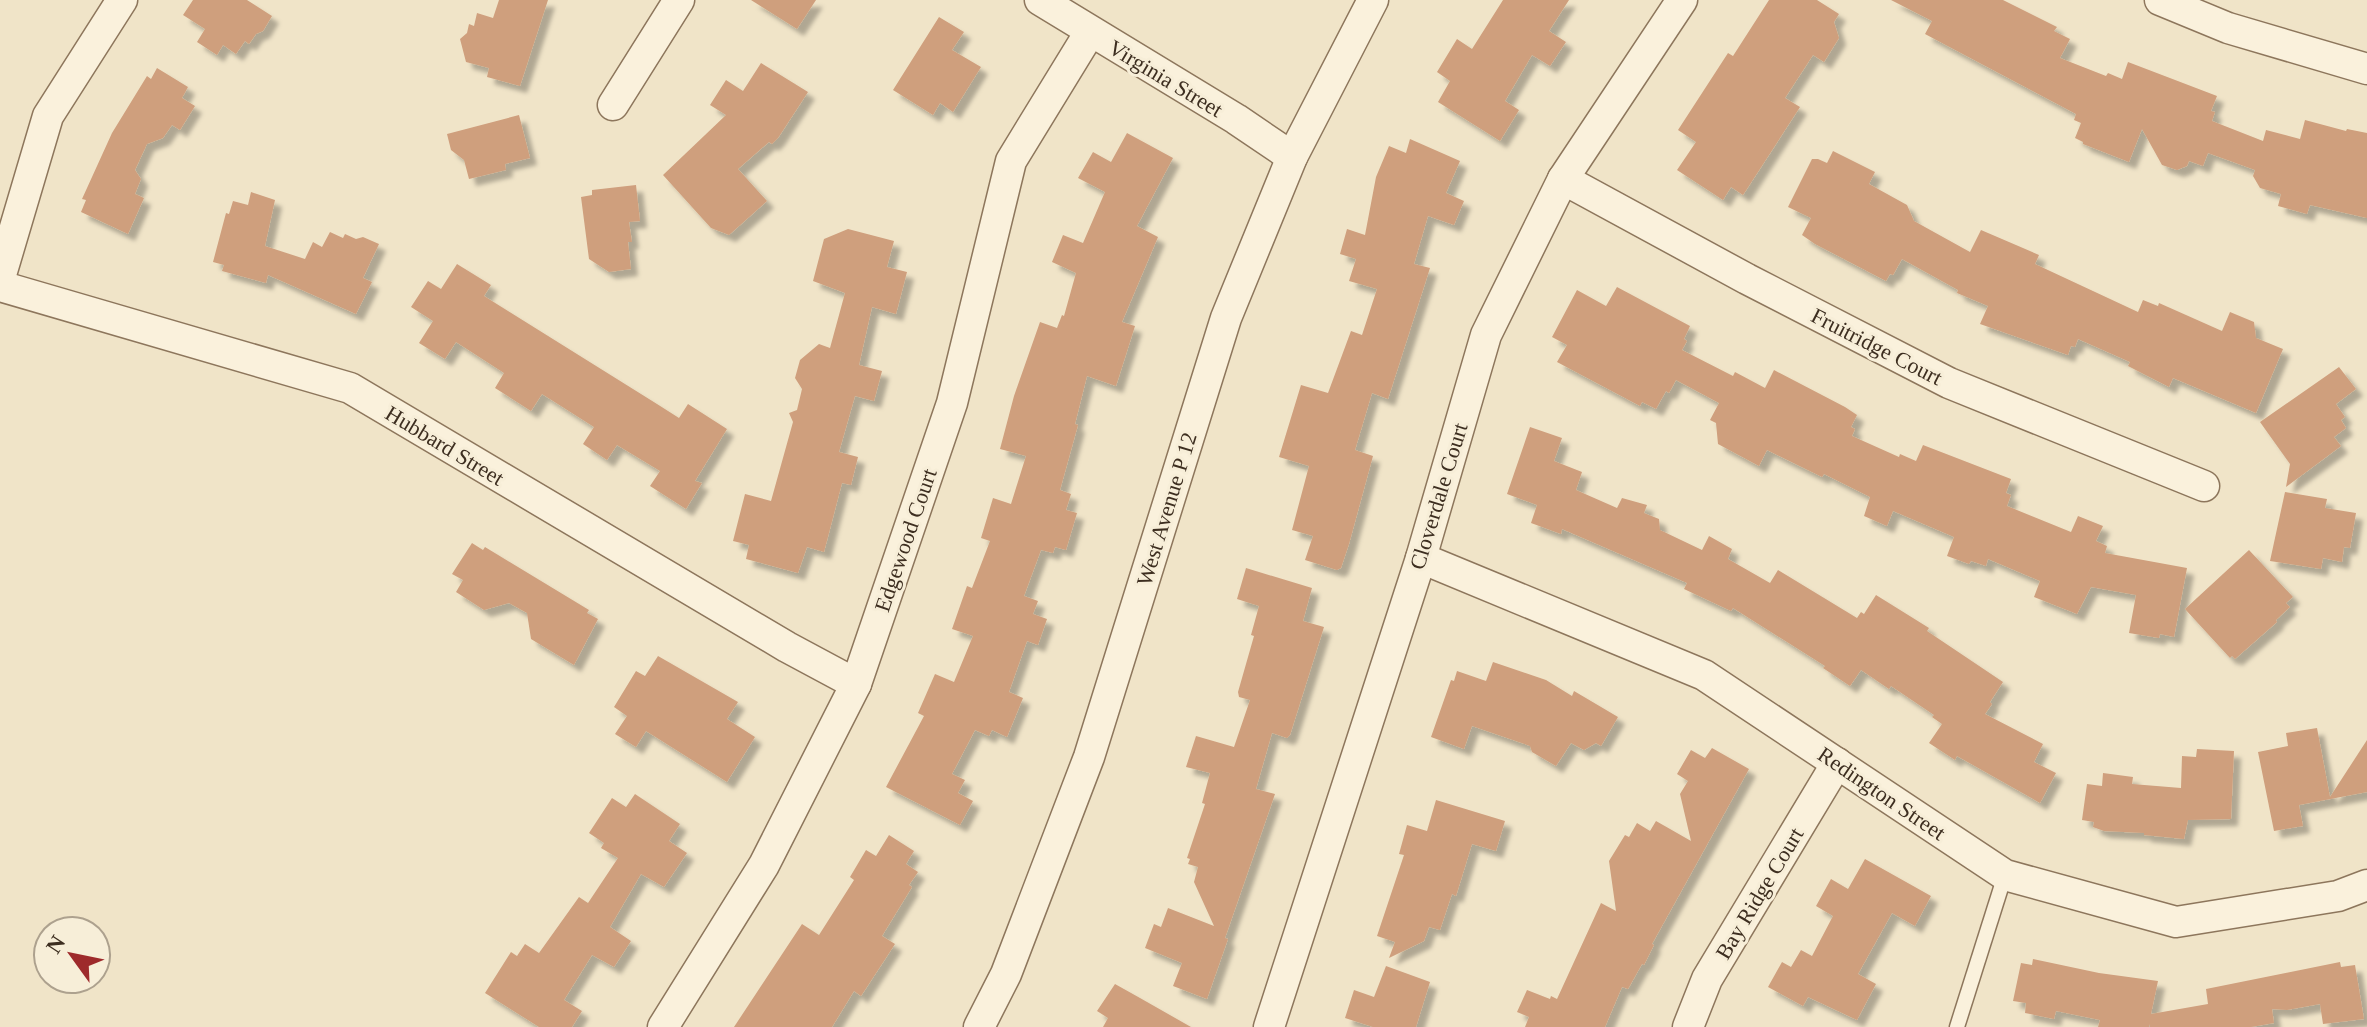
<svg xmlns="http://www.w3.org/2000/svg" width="2367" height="1027" font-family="'Times New Roman',serif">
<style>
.building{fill:#cf9f7d;filter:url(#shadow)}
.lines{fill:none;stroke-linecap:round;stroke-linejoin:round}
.lane-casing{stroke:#8d765c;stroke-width:17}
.street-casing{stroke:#8d765c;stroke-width:33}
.lane{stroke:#faf1dc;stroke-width:14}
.street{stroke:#faf1dc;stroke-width:30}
.labels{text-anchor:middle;stroke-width:6;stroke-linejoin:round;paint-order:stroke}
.street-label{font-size:22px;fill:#3d2e20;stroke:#f7eed8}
</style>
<defs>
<filter id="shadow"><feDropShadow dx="7" dy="7" stdDeviation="2" flood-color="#0004"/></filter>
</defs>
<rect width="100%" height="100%" fill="#f0e4c8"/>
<g class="building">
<path d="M193 0H247L272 16 263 31 256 34 249 44 245 41 236 54 223 45 217 55 197 42 205 29 183 15Z"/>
<path d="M499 0H548L520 86 487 77 489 68 466 62 460 39 467 33 469 24 474 26 477 13 493 18Z"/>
<path d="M751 0H816L797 29Z"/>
<path d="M1503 0H1569L1549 31 1566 42 1550 66 1532 55 1505 101 1519 110 1500 141 1438 102 1450 81 1437 72 1457 39 1472 49Z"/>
<path d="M1769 0H1817L1839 14 1834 22 1839 38 1824 62 1813 55 1785 98 1800 107 1743 195 1731 187 1723 200 1677 170 1696 142 1678 130 1728 53 1733 56Z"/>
<path d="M1891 0H2003L2057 27 2054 31 2070 39 2060 58 2106 76 2108 73 2122 79 2128 62 2217 96 2211 111 2215 112 2212 121 2263 141 2266 130 2300 139 2305 120 2346 131 2347 129 2367 133V218L2310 205 2307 214 2278 206 2281 194 2260 188 2253 176 2255 170 2208 153 2203 166 2189 161 2187 166 2177 170 2162 165 2142 129 2129 162 2083 144V142L2075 138 2081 123 2074 120 2076 114 1925 34 1932 21Z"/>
<path d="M939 17 964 32 952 50 981 67 953 112 940 103 933 115 893 90Z"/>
<path d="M761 63 808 92 778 138 772 144 769 142 738 169 767 201 729 235 711 228 663 175 726 115 710 105 726 80 743 91Z"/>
<path d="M157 68 188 87 182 98 195 106 180 130 172 125 163 138 147 144 135 170 141 179 135 194 144 198 128 234 81 212 86 200 82 199 112 133 147 76 151 79Z"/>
<path d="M519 115 530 158 505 164 506 170 469 179 464 160 451 150 447 134Z"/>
<path d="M1127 133 1173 158 1137 226 1158 237 1122 322 1135 326 1116 386 1087 376 1075 424 1078 425 1060 490 1071 494 1066 510 1077 513 1066 550 1055 547 1053 553 1041 550 1024 596 1038 601 1033 614 1047 619 1038 645 1027 641 1009 692 1023 698 1007 737 992 730 989 736 975 730 952 774 965 780 958 793 973 801 960 825 886 787 924 716 918 713 935 674 954 682 973 636 952 629 967 586 972 588 990 541 981 538 993 498 1011 504 1026 456 1000 449 1014 396 1040 322 1057 328 1062 315 1064 316 1076 273 1052 262 1063 235 1083 243 1105 192 1078 178 1093 152 1111 162Z"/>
<path d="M1410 139 1460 161 1446 193 1464 201 1454 225 1428 216 1414 264 1430 268 1388 399 1372 393 1355 450 1373 456 1349 544 1341 568 1337 570 1305 560 1313 536 1292 530 1309 466 1279 457 1301 385 1328 393 1351 331 1362 335 1377 289 1349 281 1356 259 1340 254 1347 229 1365 235 1376 177 1389 146 1406 153Z"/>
<path d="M1833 151 1875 172 1869 184 1907 205 1914 221 1970 252 1981 230 2039 255 2035 264 2138 312 2143 300 2158 306 2159 303 2222 331 2230 312 2254 322 2256 338 2283 349 2256 413 2173 378 2169 387 2128 366 2130 362 2078 339 2075 347 2071 346 2068 355 1980 324 1988 306 1957 293 1958 290 1902 259 1893 275 1890 274 1886 281 1815 244 1802 235 1811 218 1788 207 1812 159H1818L1827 163Z"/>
<path d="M636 185 640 221 629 222 632 242H628L631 269 609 272 589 259 581 197 592 195V190Z"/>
<path d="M251 192 275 200 265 246 305 259 313 242 322 247 330 232 343 238 345 234 356 239 363 237 379 244 363 278 372 282 356 314 268 275 266 283 222 271 224 265 213 262 226 213 229 214 233 201 248 205Z"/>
<path d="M848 229 894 241 887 267 907 272 896 314 872 307 859 365 882 371 874 401 855 396 839 452 858 457 851 485 842 483 824 552 807 547 798 573 746 559 749 545 733 541 745 494 771 501 793 422 789 413 797 410 802 389 795 378 800 360 819 344 830 348 845 293 813 281 824 239Z"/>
<path d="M457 264 491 285 484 296 657 404 679 418 688 404 727 429 695 481 702 483 686 509 650 486 660 471 617 445 607 460 583 444 594 427 542 394 531 411 495 388 504 373 456 342 445 359 419 343 433 321 411 307 428 281 441 289Z"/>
<path d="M1617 287 1690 326 1684 339 1687 341 1682 350 1733 376 1735 372 1765 388 1774 370 1845 407 1857 415 1851 427 1855 429 1852 436 1899 457 1900 454 1916 461 1923 445 2011 479 2006 493 2011 495 2007 506 2071 532 2078 516 2103 526 2096 541 2107 546 2105 553 2187 568 2174 637 2160 634 2159 638 2129 633 2136 595 2091 587 2077 614 2034 597 2040 581 1988 559 1986 566 1971 561 1969 564 1947 556 1954 537 1893 511 1887 526 1864 516 1870 497 1824 474 1822 477 1767 450 1759 466 1718 444 1716 423 1710 420 1719 403 1676 380 1669 393 1666 391 1656 409 1642 402 1640 406 1557 362 1567 345 1552 337 1577 290 1606 306Z"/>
<path d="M2339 367 2356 389 2336 404 2345 417 2341 420 2346 428 2334 437 2341 446 2286 487 2290 464 2260 422Z"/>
<path d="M1530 427 1562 438 1554 461 1582 472 1576 490 1617 508 1622 498 1647 505 1644 513 1659 519 1660 530 1702 550 1709 536 1732 549 1728 559 1770 583 1778 570 1857 618 1861 612 1864 614 1876 595 1929 628 1927 631 2003 682 1990 702 1992 704 1985 714 2043 744 2034 762 2056 773 2040 803 1957 756 1955 760 1929 743 1942 724 1932 717 1934 715 1891 686 1889 689 1861 670 1850 686 1823 668 1825 666 1733 608 1731 611 1684 589 1687 583 1562 529 1561 534 1531 523 1537 505 1507 494Z"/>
<path d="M2285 492 2327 499 2325 508 2356 513 2350 548 2344 547 2342 562 2323 558 2321 569 2270 561Z"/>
<path d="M472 543 483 550 485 547 589 610 587 613 598 619 574 665 531 639 527 613 509 603 484 610 456 592 463 580 452 574Z"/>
<path d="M2249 550 2293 597 2286 603 2290 607 2276 620 2277 622 2235 659 2232 656 2230 658 2185 609Z"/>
<path d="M1246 568 1312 588 1303 621 1324 627 1290 735 1287 738 1272 733 1256 789 1275 794 1225 938 1228 939 1207 999 1173 986 1182 963 1145 948 1154 924 1161 927 1168 908 1214 926 1194 882 1198 867 1188 864 1190 859 1187 858 1205 804 1202 803 1210 773 1186 767 1196 736 1234 747 1250 700 1239 697 1238 692 1254 636 1251 635 1259 606 1237 599Z"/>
<path d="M658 656 738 702 727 719 755 737 727 782 646 731 636 747 615 734 627 716 614 707 636 671 645 676Z"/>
<path d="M1493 662 1546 680 1572 696 1574 691 1618 717 1601 746 1596 743 1584 750 1571 743 1556 766 1532 752 1530 746 1472 726 1464 749 1431 737 1451 680 1454 681 1457 671 1486 681Z"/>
<path d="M2317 728 2330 797 2367 740V792L2299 805 2303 826 2274 831 2258 752 2288 746 2286 733Z"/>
<path d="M1712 748 1749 769 1652 944 1654 945 1644 965 1642 964 1628 989 1622 987 1605 1027H1525L1529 1017 1517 1012 1527 990 1550 999 1551 996 1557 999 1601 903 1616 911 1609 861 1625 835 1629 837 1637 823 1650 831 1656 821 1691 841 1680 794 1688 781 1677 774 1691 750 1705 758Z"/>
<path d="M2197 749 2234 751 2231 819 2188 820 2184 839 2144 835V833L2104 831 2093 827 2094 822 2082 820 2087 784 2102 786 2103 773 2133 777 2132 784 2181 788 2182 756 2196 757Z"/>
<path d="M635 794 680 824 669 841 687 853 664 887 641 874 610 927 631 941 614 967 592 955 564 1000 582 1011 572 1027H539L485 993 511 952 517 956 525 944 539 953 579 897 588 903 618 858 601 848 604 843 589 833 612 798 626 807Z"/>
<path d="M1436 800 1505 821 1496 851 1472 844 1456 896 1452 894 1440 930 1429 927 1424 941 1389 958 1395 942 1377 936 1404 855 1399 854 1407 825 1427 831Z"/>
<path d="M889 835 914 851 906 864 918 872 909 885 912 887 882 936 895 944 861 996 854 991 832 1027H734L802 924 819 935 854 880 850 877 866 850 876 856Z"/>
<path d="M1865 859 1931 896 1915 926 1892 913 1858 974 1876 984 1857 1020 1808 997 1803 1006 1768 987 1782 962 1791 967 1801 950 1812 956 1833 916 1816 906 1831 879 1848 889Z"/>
<path d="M2033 959 2099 973 2158 981 2151 1014 2208 1004 2206 989 2340 962 2341 967 2355 965 2364 1019 2323 1024 2320 1004 2287 1010 2272 1009 2274 1023 2251 1027H2150L2149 1024V1027H2098L2100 1020 2056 1011 2054 1019 2025 1013 2026 1003 2013 1001 2021 963 2032 965Z"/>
<path d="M1386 966 1430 982 1416 1027H1373L1345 1018 1354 990 1374 997Z"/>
<path d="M1115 984 1140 998 1191 1027H1103L1108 1018 1097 1011Z"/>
</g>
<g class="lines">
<g class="lane-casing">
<path id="lane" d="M1957 1027 2005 875"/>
</g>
<g class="street-casing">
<g id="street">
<path d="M1040 0 1236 119 1292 157"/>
<path d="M2160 0 2228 28 2367 69"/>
<path d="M613 105 679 0"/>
<path d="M1563 179 1747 279 1949 383 2204 486"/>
<path d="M0 278 48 116 122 0"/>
<path d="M0 286 350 388 787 647 856 684"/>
<path d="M1421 558 1704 675 2005 875 2176 922 2338 896 2367 885"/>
<path d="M663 1027 764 865 856 684 952 403 1011 161 1090 32"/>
<path d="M979 1027 1006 974 1089 757 1226 318 1292 157 1373 0"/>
<path d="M1269 1027 1421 558 1486 335 1563 179 1682 0"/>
<path d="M1688 1027 1707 979 1837 763"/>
</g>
</g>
<use href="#lane" class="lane"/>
<use href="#street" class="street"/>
</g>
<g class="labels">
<g class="street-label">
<text transform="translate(1166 78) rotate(31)" y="8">Virginia Street</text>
<text transform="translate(1877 346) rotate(27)" y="8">Fruitridge Court</text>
<text transform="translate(445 445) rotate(31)" y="8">Hubbard Street</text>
<text transform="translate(1438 496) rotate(-73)" y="8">Cloverdale Court</text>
<text transform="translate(1166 509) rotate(-73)" y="8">West Avenue P 12</text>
<text transform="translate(905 540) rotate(-71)" y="8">Edgewood Court</text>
<text transform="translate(1882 793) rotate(34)" y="8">Redington Street</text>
<text transform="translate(1759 893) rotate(-59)" y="8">Bay Ridge Court</text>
</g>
</g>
<g transform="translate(72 955) rotate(303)"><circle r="38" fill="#f7eed8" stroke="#ada18e" stroke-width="2"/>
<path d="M0-6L14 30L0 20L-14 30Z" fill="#9e2a2b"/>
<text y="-12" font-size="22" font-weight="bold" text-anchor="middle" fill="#3d2e20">N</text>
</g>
</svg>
